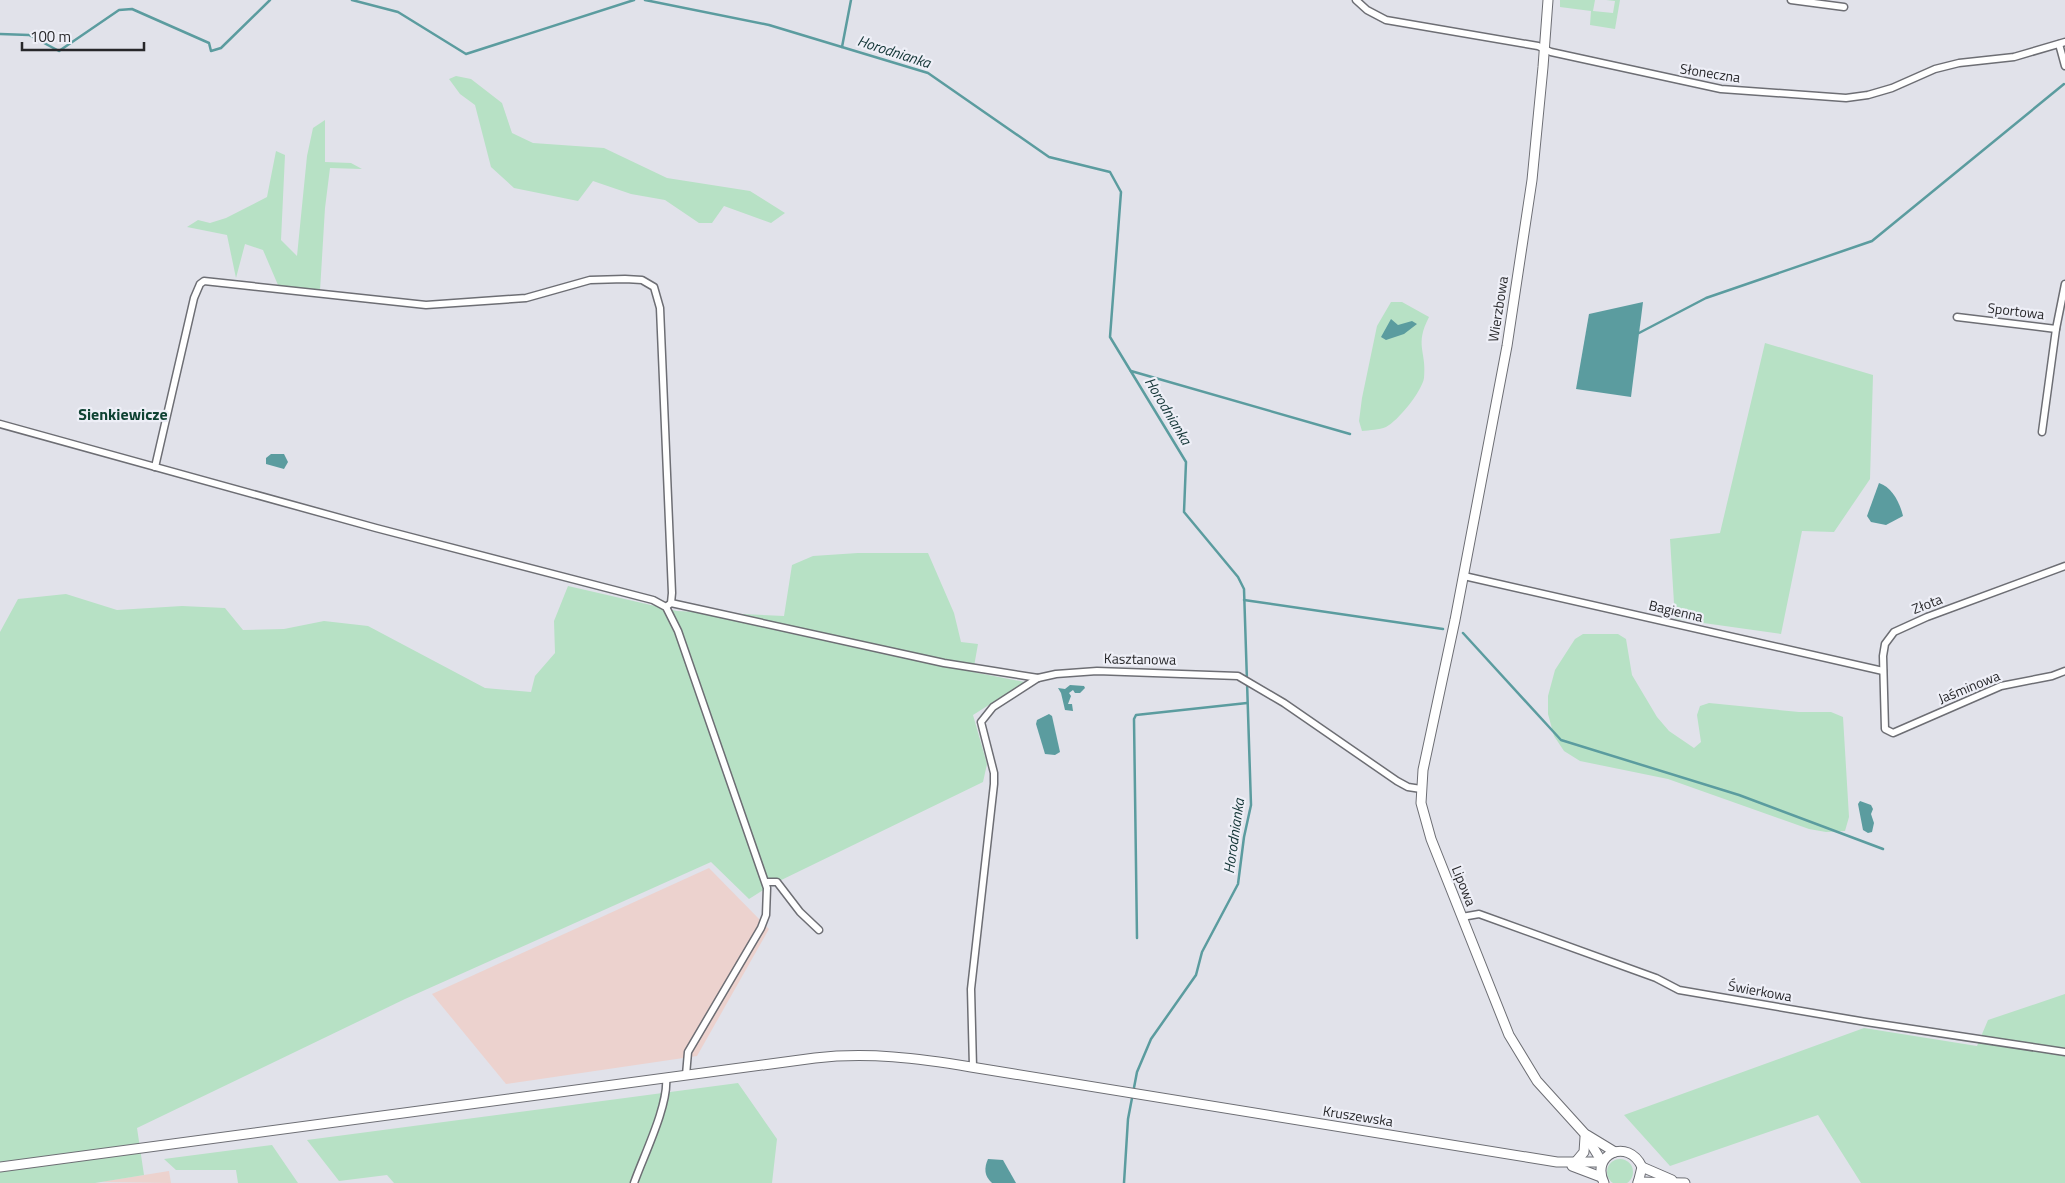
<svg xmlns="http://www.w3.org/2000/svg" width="2065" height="1183" font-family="'Titillium Web',sans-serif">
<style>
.industrial{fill:#ecd2ce}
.green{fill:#b7e1c5}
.water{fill:#5b9c9f}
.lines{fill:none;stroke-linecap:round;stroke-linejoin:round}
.stream{stroke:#5b9c9f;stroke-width:2.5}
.street-casing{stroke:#6d6e74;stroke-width:9}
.secondary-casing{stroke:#6d6e74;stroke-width:11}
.street{stroke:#fff;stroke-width:6}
.secondary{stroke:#fff;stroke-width:9}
.labels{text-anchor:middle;stroke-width:4.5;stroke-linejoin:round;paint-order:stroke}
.street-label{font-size:14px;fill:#27272a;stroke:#eeeff7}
.water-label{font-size:15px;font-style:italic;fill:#133536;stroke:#eeeff7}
.quarter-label{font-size:16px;font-weight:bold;fill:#0f4333;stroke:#eeeff7}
</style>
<rect width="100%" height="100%" fill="#e1e2ea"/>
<g class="industrial">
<path d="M709 868 769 929 697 1056 506 1084 432 994Z"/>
<path d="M169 1171 171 1183 100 1182Z"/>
</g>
<g class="green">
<path d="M1560 0H1595L1593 11 1613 13 1615 1 1606 0H1620L1615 29 1590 25 1591 11 1560 7Z"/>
<path d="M456 76 471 79 502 103 512 133 533 143 604 148 667 178 750 191 785 213 771 223 724 206 712 223H699L665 200 631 194 593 181 578 201 514 188 491 167 475 105 460 94 449 79Z"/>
<path d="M325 120V162L351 163 362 169 330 168 325 208 320 291 278 285 263 250 245 244 236 278 227 235 187 227 198 220 210 223 226 218 267 197 276 151 285 155 281 240 297 256 307 156 313 128Z"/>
<path d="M1391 302H1402L1429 317C1414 346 1427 351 1424 378 1422 391 1398 421 1386 427 1379 430 1370 430 1362 431L1359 421 1362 398 1377 326Z"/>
<path d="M1765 343 1873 375 1870 479 1834 532 1802 531 1781 634 1675 619 1670 539 1720 533Z"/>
<path d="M858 553H928L954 613 961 642 978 644 973 672 1025 682 973 715 987 764 983 782 771 885 749 899 711 862 405 999 137 1128 144 1175 95 1183H0V632L18 599 66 594 117 610 182 606 225 608 243 630 284 629 324 621 368 626 485 688 531 692 535 676 555 653 554 621 568 586 677 611 784 616 792 565 813 556Z"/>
<path d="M1583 634H1618L1626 639 1632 675 1657 717 1669 731 1694 748 1701 742 1697 715 1700 706 1709 703 1799 712H1831L1843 717 1849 817 1845 831 1826 832 1809 829 1668 779 1580 761 1564 751 1554 736 1548 714V696L1555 670 1575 639Z"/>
<path d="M2065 994V1183H1861L1818 1115 1670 1166 1624 1115 1864 1028 1977 1046 1988 1020Z"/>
<path d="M738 1083 777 1139 772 1183H394L387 1175 339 1181 307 1140Z"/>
<path d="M272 1145 298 1183H238L236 1170H176L164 1159Z"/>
<circle cx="1620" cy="1172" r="13"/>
</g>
<g class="water">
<path d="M1643 302 1631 397 1576 389 1589 314Z"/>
<path d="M1391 319 1398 325 1412 321 1417 324 1404 334 1386 340 1381 337Z"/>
<path d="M271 454H284L288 462 284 469 266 464V458Z"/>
<path d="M1879 483C1892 487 1900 503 1903 516L1886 525 1871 522 1867 516Z"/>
<path d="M1070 685 1084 686 1085 688 1080 693H1075L1073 690 1069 693 1071 696 1068 704H1072L1073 711 1065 710 1061 693 1058 688 1065 689Z"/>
<path d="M1049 714 1052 716 1060 752 1055 755 1045 754 1036 724 1037 720Z"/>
<path d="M1860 801 1871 805 1873 809 1871 814 1874 823 1872 832 1868 833 1863 830 1858 804Z"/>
<path d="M988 1159 1003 1160 1016 1183H992C984 1176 984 1168 988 1159Z"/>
</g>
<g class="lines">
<g class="stream">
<path d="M352 0 398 12 466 54 634 0"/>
<path d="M645 0 769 25 928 73 1049 157 1110 172 1121 192 1110 337 1186 462 1184 512 1238 577 1244 589 1251 805 1244 837 1238 884 1202 952 1196 975 1151 1039 1137 1072 1128 1119 1124 1183"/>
<path d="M0 34 29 35 59 51 119 10 132 9 209 43 211 51 221 48 270 0"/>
<path d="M842 47 851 0"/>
<path d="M1639 333 1706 298 1872 241 2064 84"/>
<path d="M1131 371 1350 434"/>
<path d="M1244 600 1443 629"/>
<path d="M1463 633 1561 740 1739 795 1883 849"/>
<path d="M1137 938 1134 719 1136 715 1247 703"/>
</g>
<g class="street-casing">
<g id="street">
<path d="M1356 0 1367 10 1386 20 1538 46 1551 52 1721 89 1846 98 1868 95 1892 88 1935 69 1959 63 2014 57 2065 42"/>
<path d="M1791 0 1844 7"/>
<path d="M2059 44 2065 66"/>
<path d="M1957 317 2056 329 2065 284"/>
<path d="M0 424 376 528 653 600 666 607 678 631 767 888 766 915 761 928 688 1052 686 1075"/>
<path d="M2042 432 2056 329"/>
<path d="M155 467 194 298 200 284 204 281 426 305 526 298 590 280 625 279 642 280 654 287 660 308 672 593 671 603 666 607"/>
<path d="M2065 566 1927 617 1894 632 1885 644 1883 656 1885 729 1893 733 2001 686 2052 676 2065 671"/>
<path d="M1464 576 1883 671"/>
<path d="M671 603 944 663 1038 678"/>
<path d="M766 882H777L800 912 819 930"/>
<path d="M1462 917 1479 914 1656 978 1679 990 1866 1022 2065 1052"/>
<path d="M973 1067 971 989 994 784V773L981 722 993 707 1038 678 1056 674 1097 671 1238 676 1284 703 1397 781 1408 787 1421 789"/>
<path d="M634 1183C643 1157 669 1105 666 1078"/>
</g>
</g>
<g class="secondary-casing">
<g id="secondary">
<path d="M1548 0 1543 67 1532 180 1507 346 1455 620 1423 770 1421 803 1431 839 1509 1035 1537 1081 1585 1134 1602 1162"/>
<path d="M1587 1135 1615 1152"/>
<path d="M1574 1164 1584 1152 1585 1137"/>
<path d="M1572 1166 1601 1177"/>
<path d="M0 1167 815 1058C868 1052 918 1058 971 1067L1557 1162H1602"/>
<path d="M1642 1167 1672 1180"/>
<path d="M1638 1182 1685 1183"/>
<path d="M1604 1183C1590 1154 1628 1137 1642 1167L1638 1183"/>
</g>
</g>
<use href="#street" class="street"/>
<use href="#secondary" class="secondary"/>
</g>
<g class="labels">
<g class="street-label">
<text transform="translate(1710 73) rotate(9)" y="5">Słoneczna</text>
<text transform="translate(1498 309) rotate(-81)" y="5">Wierzbowa</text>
<text transform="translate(2016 311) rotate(7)" y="5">Sportowa</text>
<text transform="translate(1927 604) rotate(-21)" y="5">Złota</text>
<text transform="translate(1676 611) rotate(13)" y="5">Bagienna</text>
<text transform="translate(1140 659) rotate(1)" y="5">Kasztanowa</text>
<text transform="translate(1969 687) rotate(-22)" y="5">Jaśminowa</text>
<text transform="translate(1464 886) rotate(68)" y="5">Lipowa</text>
<text transform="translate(1760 991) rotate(10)" y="5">Świerkowa</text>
<text transform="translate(1358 1116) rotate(9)" y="5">Kruszewska</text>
</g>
<g class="water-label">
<text transform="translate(894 52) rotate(18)" y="5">Horodnianka</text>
<text transform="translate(1168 411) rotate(59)" y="5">Horodnianka</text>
<text transform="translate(1234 836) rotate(-82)" y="5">Horodnianka</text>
</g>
<g class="quarter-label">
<text x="123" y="420">Sienkiewicze</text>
</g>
</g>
<path d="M22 42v8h122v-8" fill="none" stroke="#27272a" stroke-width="2.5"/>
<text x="30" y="42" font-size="15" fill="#27272a" stroke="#eeeff7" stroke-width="4" paint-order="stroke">100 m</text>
</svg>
